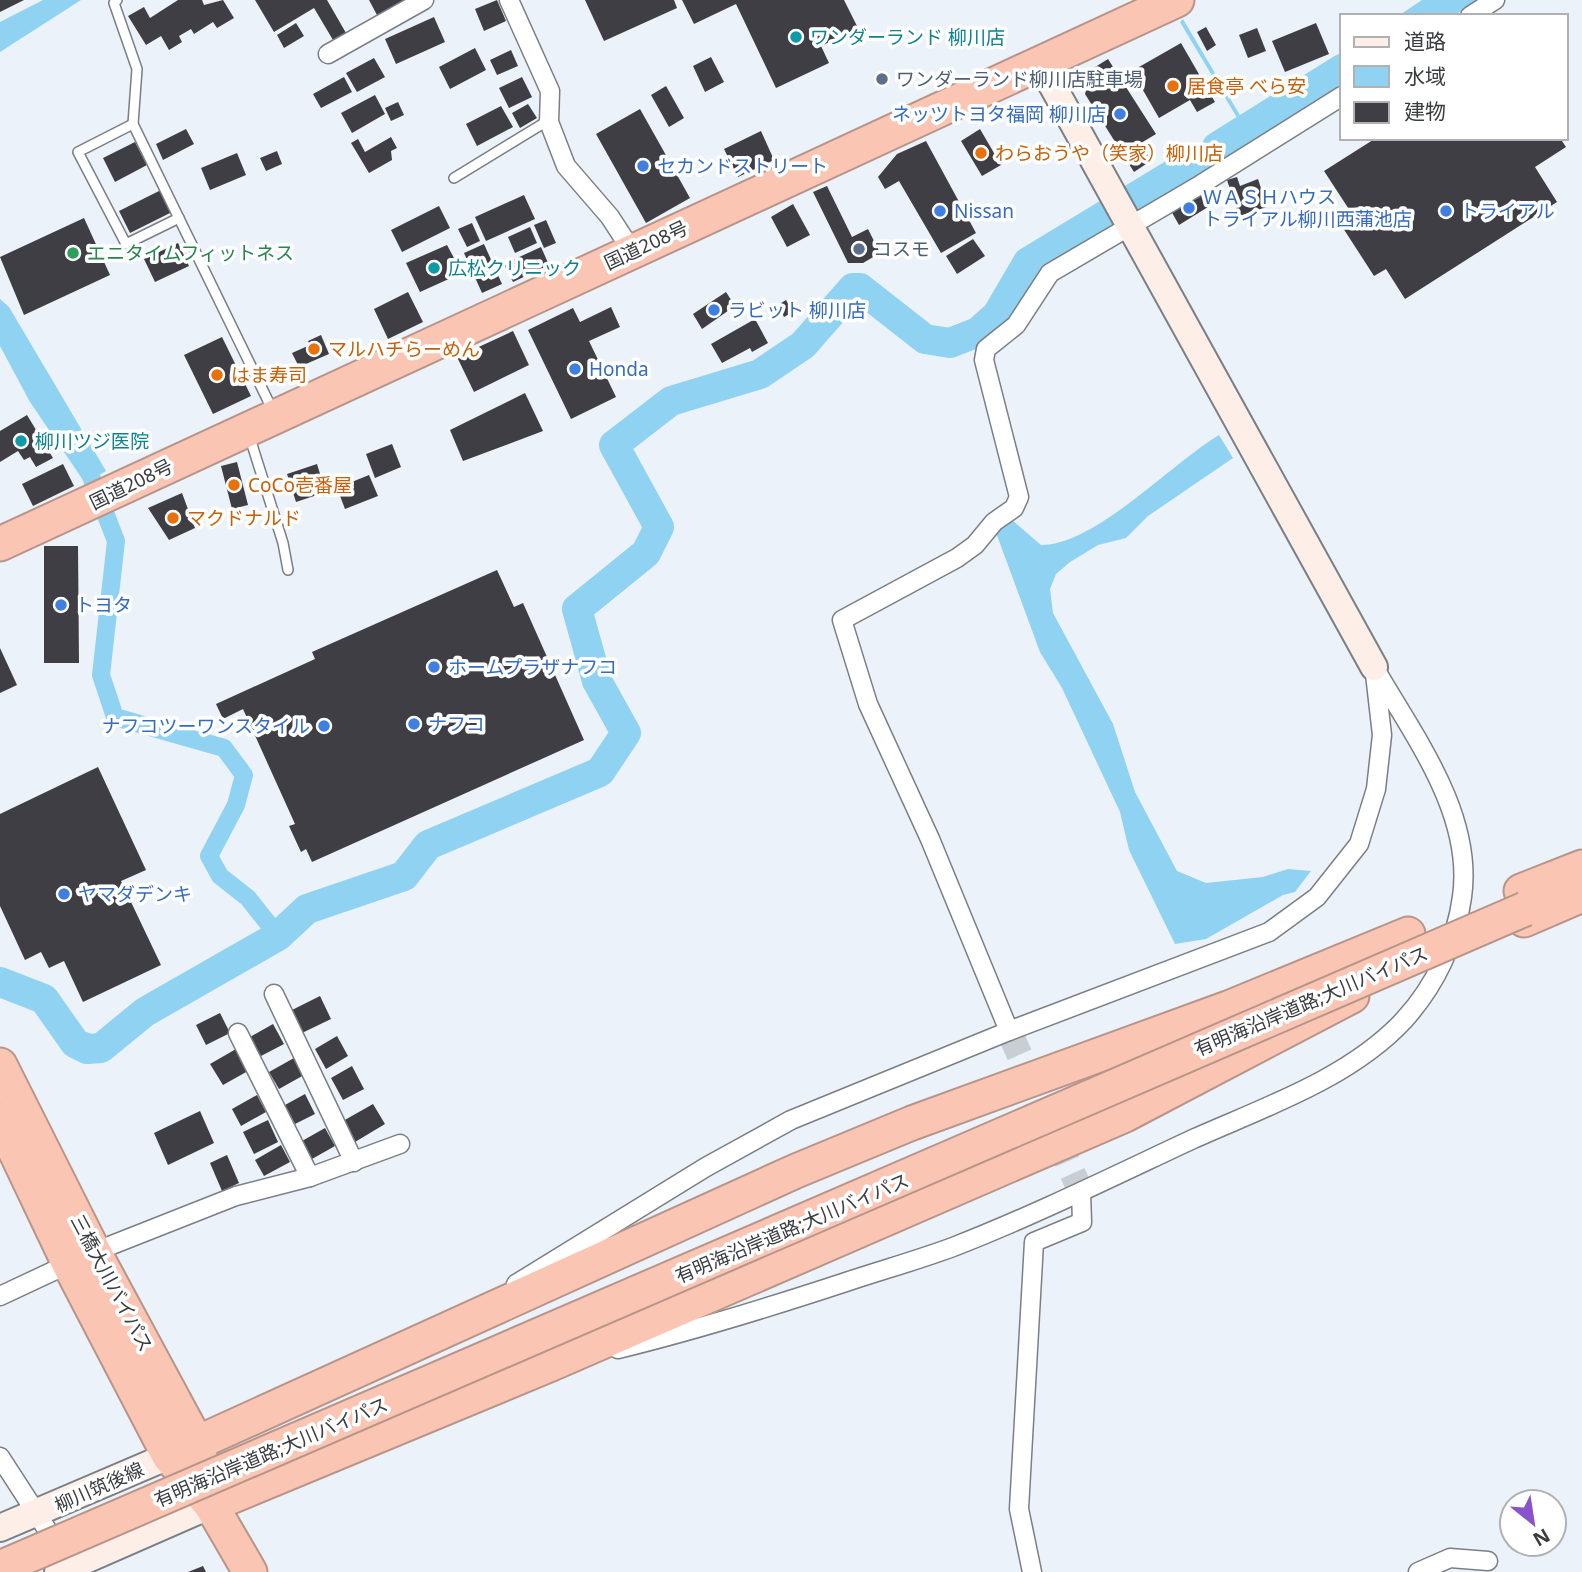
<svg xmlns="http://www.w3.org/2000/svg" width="1582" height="1572" font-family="'Noto Sans','Noto Sans JP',sans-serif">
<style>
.water{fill:#8fd2f2}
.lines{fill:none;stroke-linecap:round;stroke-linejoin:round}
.canal{stroke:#8fd2f2;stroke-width:18}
.river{stroke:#8fd2f2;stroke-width:30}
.building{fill:#3f3e45}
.secondary-tunnel{stroke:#c8ced4;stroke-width:26;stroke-dasharray:26 13;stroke-linecap:butt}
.lane-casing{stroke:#7a7f85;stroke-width:12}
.street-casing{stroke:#7a7f85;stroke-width:21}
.secondary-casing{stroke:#7a7f85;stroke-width:30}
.highway-casing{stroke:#b7958a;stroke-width:37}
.lane{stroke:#fff;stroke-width:9}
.street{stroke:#fff;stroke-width:18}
.secondary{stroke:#feeee8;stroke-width:26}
.highway{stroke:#fbc5b3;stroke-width:33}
.highway-bridge-casing{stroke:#b7958a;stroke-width:37;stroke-linecap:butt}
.highway-bridge{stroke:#fbc5b3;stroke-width:33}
.culture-dot{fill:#0f9aa8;stroke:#fff;stroke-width:2.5}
.service-dot{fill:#5c6f8a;stroke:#fff;stroke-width:2.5}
.food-dot{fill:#e8710a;stroke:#fff;stroke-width:2.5}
.shop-dot{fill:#3f7fe0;stroke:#fff;stroke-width:2.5}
.leisure-dot{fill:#2e9e5b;stroke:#fff;stroke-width:2.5}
.labels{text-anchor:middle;stroke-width:7;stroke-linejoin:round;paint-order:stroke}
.culture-label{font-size:19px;fill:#0d838f;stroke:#fff;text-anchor:start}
.service-label{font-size:19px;fill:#4e5e75;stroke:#fff;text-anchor:start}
.food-label{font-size:19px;fill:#c56008;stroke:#fff;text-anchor:start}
.shop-label{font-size:19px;fill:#366cbe;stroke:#fff;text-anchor:start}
.street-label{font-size:19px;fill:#3a3c3f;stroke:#fff}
.leisure-label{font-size:19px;fill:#27864d;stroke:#fff;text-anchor:start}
</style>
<rect width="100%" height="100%" fill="#ecf2f9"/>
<g class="water">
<path d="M43 0H81L0 52V22Z"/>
<path d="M1422 0H1479L1453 16H1398Z"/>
<path d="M1183 19 1241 117 1245 115 1259 139 1148 205 1135 183 1239 121 1180 22Z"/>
<path d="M1342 52V85L1268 131 1254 110Z"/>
<path d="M0 299 9 307 106 471 85 483 30 402 0 346Z"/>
<path d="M1219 435 1233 458 1148 516 1126 538 1098 545 1070 562 1056 574 1050 589 1053 613 1113 724 1135 792 1177 871 1206 883 1263 877 1288 869 1311 871 1295 892 1283 895 1206 939 1175 944 1129 850 1120 812 1062 688 1040 652 995 530 1012 520 1041 545C1094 546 1172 463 1219 435Z"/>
</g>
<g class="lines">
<path class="canal" d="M83 456 116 541 101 675 115 717 224 748 244 775 236 805 209 856 220 876 248 898 278 936"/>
<g class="river">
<path d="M1217 147 1342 69"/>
<path d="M0 982 44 999 75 1043 87 1049 101 1048 145 1012 278 936 307 909 404 876 428 845 600 772 626 733 597 681 577 609 646 553 659 527 614 445 671 401 760 374 803 345 853 288H860L925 339 950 343 978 332 997 315 1028 262 1175 173"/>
</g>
</g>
<g class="building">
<path d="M0 0H24L0 12Z"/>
<path d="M178 0H202L204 5 223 0 234 18 217 28 213 22 194 34 191 29 179 36 182 42 169 50 161 36 146 45 128 16 144 7 150 18Z"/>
<path d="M255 0H327L346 33 333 40 314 8 274 32Z"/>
<path d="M369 0H405L377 15Z"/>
<path d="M497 0 506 21 484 31 475 9Z"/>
<path d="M585 0H674L677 8 604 41Z"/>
<path d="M682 0H844L858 28 821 46 829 63 776 88 736 4 694 24Z"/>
<path d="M434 17 445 42 396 64 385 39Z"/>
<path d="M296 23 304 36 284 48 277 35Z"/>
<path d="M1316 23 1329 54 1285 72 1272 41Z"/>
<path d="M1206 27 1216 45 1207 51 1197 32Z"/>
<path d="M1257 28 1266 51 1248 58 1239 35Z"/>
<path d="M1181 43 1215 102 1197 112 1190 100 1159 118 1132 71Z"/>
<path d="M475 48 486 70 450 89 439 67Z"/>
<path d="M511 50 518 66 497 75 490 60Z"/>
<path d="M711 57 724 82 705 92 693 66Z"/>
<path d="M374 58 385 77 357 92 346 73Z"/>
<path d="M1108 59 1156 134 1141 143 1152 160 1134 172 1085 94 1092 69Z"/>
<path d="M344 77 352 92 321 108 313 94Z"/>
<path d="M522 77 532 97 509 108 499 88Z"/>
<path d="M666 86 684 118 669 127 651 95Z"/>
<path d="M375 95 385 114 352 133 341 113Z"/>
<path d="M398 102 404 115 391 121 385 108Z"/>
<path d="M528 104 537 118 520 128 512 113Z"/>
<path d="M501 106 513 127 477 146 466 124Z"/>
<path d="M640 109 690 198 646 223 596 134Z"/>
<path d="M186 129 194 144 163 160 156 144Z"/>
<path d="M980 129 1001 165 982 176 961 141Z"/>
<path d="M761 131 774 160 738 177 724 149Z"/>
<path d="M391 137 397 148 391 151 392 160 369 173 351 143 358 139 365 152Z"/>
<path d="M1376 138H1560L1566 147 1535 167 1557 202 1405 299 1386 269 1374 276 1343 228 1356 220 1324 171Z"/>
<path d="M926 141 976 233 941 253 899 181 885 189 878 177 897 154Z"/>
<path d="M135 142 147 165 115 182 103 158Z"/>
<path d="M277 151 282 164 266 171 260 158Z"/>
<path d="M237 153 246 175 210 190 201 168Z"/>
<path d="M1237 177 1240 186 1258 179 1267 207 1239 216 1227 180Z"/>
<path d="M827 186 852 237 868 229 880 253 863 263H848L813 192Z"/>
<path d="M161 190 172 212 130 233 119 211Z"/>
<path d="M1199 191 1208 207 1179 225 1170 209Z"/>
<path d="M524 195 535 219 486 241 475 217Z"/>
<path d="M793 204 810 235 787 247 771 217Z"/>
<path d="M439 206 450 228 402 252 391 230Z"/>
<path d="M84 218 110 275 24 315 0 257Z"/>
<path d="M546 220 556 243 544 248 534 225Z"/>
<path d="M472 223 480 241 467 247 458 229Z"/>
<path d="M530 227 537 243 515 253 508 237Z"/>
<path d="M973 239 985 256 957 274 946 256Z"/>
<path d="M178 243 189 266 155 282 144 259Z"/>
<path d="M484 244 502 284 482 293 464 253Z"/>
<path d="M447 245 462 273 420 292 406 263Z"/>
<path d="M541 247 549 265 513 282 504 264Z"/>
<path d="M408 292 423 322 388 339 374 309Z"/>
<path d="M726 292 735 306 702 329 693 314Z"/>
<path d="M786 300 793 312 784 317 778 305Z"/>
<path d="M611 307 620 327 589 341 616 397 571 419 528 330 573 308 580 322Z"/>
<path d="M755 319 768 343 752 352 750 348 722 363 711 344Z"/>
<path d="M513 331 529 365 474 392 457 357Z"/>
<path d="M321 335 329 354 299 367 292 353 310 345 308 341Z"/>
<path d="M222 337 251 396 213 414 184 355Z"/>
<path d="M525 393 543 431 463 461 450 430Z"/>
<path d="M27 415 53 458 36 467 30 457 24 460 18 451 0 462V431Z"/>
<path d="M392 444 401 467 375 478 366 454Z"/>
<path d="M237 462 248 505 232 509 221 466Z"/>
<path d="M63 464 74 486 33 506 22 484Z"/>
<path d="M317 464 321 477 328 475 332 490 296 502 287 474Z"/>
<path d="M369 475 378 496 345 509 337 488Z"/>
<path d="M182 493 195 528 169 540 148 508Z"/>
<path d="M44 546H78L79 663H44Z"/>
<path d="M497 570 514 607 523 603 584 740 312 862 306 849 301 852 289 826 295 824 243 709 223 719 216 704 315 659 312 652Z"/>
<path d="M0 648 17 685 0 693Z"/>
<path d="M98 767 146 870 121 881 161 965 83 1002 64 961 49 968 41 952 25 960 0 906V814Z"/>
<path d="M320 996 331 1019 302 1033 292 1010Z"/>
<path d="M220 1013 230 1033 206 1045 196 1025Z"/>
<path d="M273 1024 284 1044 261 1056 250 1037Z"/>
<path d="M337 1036 348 1056 326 1069 315 1049Z"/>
<path d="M236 1049 248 1071 223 1085 210 1064Z"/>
<path d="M294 1058 304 1075 279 1089 269 1072Z"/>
<path d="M352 1066 364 1089 343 1100 331 1078Z"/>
<path d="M305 1094 315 1114 295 1124 285 1105Z"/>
<path d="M257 1095 266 1112 241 1126 232 1109Z"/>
<path d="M373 1104 385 1124 355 1142 343 1121Z"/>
<path d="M200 1111 214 1143 168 1165 154 1133Z"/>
<path d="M268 1120 278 1142 254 1154 243 1132Z"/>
<path d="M325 1128 335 1146 312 1159 302 1141Z"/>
<path d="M281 1145 290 1162 264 1176 255 1160Z"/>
<path d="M227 1155 239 1183 222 1191 210 1163Z"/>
<path d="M203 1566 206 1572H188Z"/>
</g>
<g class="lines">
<path class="secondary-tunnel" d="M1009 1031 1081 1192"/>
<g class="lane-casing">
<g id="lane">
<path d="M117 0 114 3 137 69 133 124 273 411"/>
<path d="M133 124 78 152 126 244 179 218"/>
<path d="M454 178 549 120"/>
<path d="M249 435 283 543 288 570"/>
</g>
</g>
<g class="street-casing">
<g id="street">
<path d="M509 0 550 91 549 122 566 166 610 217 632 251"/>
<path d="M1470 16 1495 0"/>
<path d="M328 54 424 0"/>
<path d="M274 994 354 1162"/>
<path d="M1009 1031 930 839 868 704 842 620 957 558 975 545 994 522 1014 508 1019 497 984 360 986 349 1016 325 1050 273 1200 185 1342 96"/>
<path d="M238 1033 310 1177"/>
<path d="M516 1284 706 1167 791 1120 1009 1031 1269 932 1317 897 1359 844 1376 789 1382 735 1375 674"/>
<path d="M0 1296 94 1252 236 1196 310 1177 400 1144"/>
<path d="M618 1349C696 1330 770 1307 846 1282 882 1270 918 1260 953 1247 1035 1215 1114 1176 1193 1139 1265 1107 1350 1078 1404 1020 1435 986 1456 942 1462 897 1474 814 1413 735 1374 667"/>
<path d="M0 1457 59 1548"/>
<path d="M1032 1572 1019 1509 1034 1242 1082 1222 1081 1192"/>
<path d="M1418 1572 1450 1558 1488 1561"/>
</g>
</g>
<g class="secondary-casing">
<g id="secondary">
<path d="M1040 63 1374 667"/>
<path d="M0 1528 185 1449"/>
<path d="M58 1572 211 1505"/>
</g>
</g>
<g class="highway-casing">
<g id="highway">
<path d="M0 544 1177 0"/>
<path d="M1521 891 1582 867"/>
<path d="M1524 920 1582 895"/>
<path d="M0 1065 94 1252 197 1443 202 1465"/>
<path d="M0 1119 69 1264 169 1456 211 1505 250 1572"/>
<path d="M197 1443 796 1171 912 1123 1228 1008 1408 934"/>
<path d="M211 1505 549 1365 1125 1115 1352 996"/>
</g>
</g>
<use href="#lane" class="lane"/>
<use href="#street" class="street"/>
<use href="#secondary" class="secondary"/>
<use href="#highway" class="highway"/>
<g class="highway-bridge-casing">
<path id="highway-bridge" d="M0 1568 1525 909"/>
</g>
<use href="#highway-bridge" class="highway-bridge"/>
</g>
<g class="culture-dot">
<circle cx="796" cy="37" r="7"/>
<circle cx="434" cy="268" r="7"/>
<circle cx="21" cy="441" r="7"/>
</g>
<g class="service-dot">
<circle cx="882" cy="79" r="7"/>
<circle cx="859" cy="249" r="7"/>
</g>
<g class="food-dot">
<circle cx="1173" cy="86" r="7"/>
<circle cx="981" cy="153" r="7"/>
<circle cx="314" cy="349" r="7"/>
<circle cx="217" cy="375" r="7"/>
<circle cx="234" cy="485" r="7"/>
<circle cx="173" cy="518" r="7"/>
</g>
<g class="shop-dot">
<circle cx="1120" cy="114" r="7"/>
<circle cx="643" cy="166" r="7"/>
<circle cx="1189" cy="208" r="7"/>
<circle cx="940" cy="211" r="7"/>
<circle cx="1446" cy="211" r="7"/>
<circle cx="714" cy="310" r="7"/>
<circle cx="575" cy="369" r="7"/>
<circle cx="61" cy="605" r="7"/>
<circle cx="434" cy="667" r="7"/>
<circle cx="414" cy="724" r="7"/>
<circle cx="324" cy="726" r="7"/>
<circle cx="64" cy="894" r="7"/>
</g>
<circle class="leisure-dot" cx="73" cy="253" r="7"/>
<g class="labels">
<g class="culture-label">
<text x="810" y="44">ワンダーランド 柳川店</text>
<text x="448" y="275">広松クリニック</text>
<text x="35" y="448">柳川ツジ医院</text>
</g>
<g class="service-label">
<text x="896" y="86">ワンダーランド柳川店駐車場</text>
<text x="873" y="256">コスモ</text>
</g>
<g class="food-label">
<text x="1187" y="93">居食亭 べら安</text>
<text x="995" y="160">わらおうや（笑家）柳川店</text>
<text x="328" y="356">マルハチらーめん</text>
<text x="231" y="382">はま寿司</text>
<text x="248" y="492">CoCo壱番屋</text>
<text x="187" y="525">マクドナルド</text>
</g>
<g class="shop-label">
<text x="1106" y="121" text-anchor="end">ネッツトヨタ福岡 柳川店</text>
<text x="657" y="173">セカンドストリート</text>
<text x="1203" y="204">ＷＡＳＨハウス<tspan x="1203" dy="22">トライアル柳川西蒲池店</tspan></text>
<text x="954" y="218">Nissan</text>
<text x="1460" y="218">トライアル</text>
<text x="728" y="317">ラビット 柳川店</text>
<text x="589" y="376">Honda</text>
<text x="75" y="612">トヨタ</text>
<text x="448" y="674">ホームプラザナフコ</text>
<text x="428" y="731">ナフコ</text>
<text x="310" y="733" text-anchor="end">ナフコツーワンスタイル</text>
<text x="78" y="901">ヤマダデンキ</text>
</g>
<g class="street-label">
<text transform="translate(646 245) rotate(-25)" y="7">国道208号</text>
<text transform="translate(131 484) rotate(-26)" y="7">国道208号</text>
<text transform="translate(1311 1001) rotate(-23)" y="7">有明海沿岸道路;大川バイパス</text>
<text transform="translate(792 1228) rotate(-23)" y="7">有明海沿岸道路;大川バイパス</text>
<text transform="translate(112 1283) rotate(62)" y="7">三橋大川バイパス</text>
<text transform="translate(271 1452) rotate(-23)" y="7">有明海沿岸道路;大川バイパス</text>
<text transform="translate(99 1487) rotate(-24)" y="7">柳川筑後線</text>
</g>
<g class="leisure-label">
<text x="87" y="260">エニタイムフィットネス</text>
</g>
</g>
<rect x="1340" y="14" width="228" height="126" fill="#ffffff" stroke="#b0b1b2" stroke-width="2"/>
<rect x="1354" y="37" width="35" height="10" fill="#feeee8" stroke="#b0b1b2" stroke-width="2"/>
<text x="1404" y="49" font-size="21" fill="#3a3c3f">道路</text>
<rect x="1354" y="66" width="35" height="21" fill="#8fd2f2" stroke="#b0b1b2" stroke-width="2"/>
<text x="1404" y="84" font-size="21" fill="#3a3c3f">水域</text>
<rect x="1354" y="102" width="35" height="21" fill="#3f3e45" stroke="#b0b1b2" stroke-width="2"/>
<text x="1404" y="119" font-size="21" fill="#3a3c3f">建物</text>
<g transform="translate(1533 1523) rotate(150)"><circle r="33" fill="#ffffff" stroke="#b0b1b2" stroke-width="2"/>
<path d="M0-5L12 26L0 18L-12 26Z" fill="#8a53cb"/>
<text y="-10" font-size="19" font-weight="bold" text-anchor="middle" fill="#3a3c3f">N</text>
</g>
</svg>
